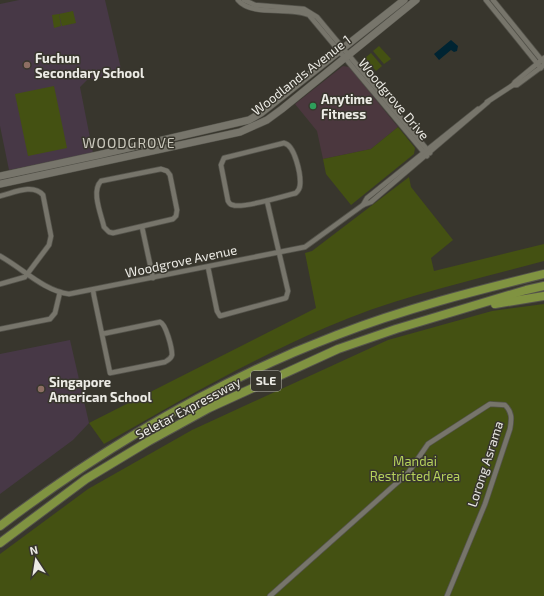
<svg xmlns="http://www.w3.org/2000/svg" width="544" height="596" font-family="'Exo 2',sans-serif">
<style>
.commercial{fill:#4b373e}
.education{fill:#473846}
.green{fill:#445112}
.water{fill:#002432}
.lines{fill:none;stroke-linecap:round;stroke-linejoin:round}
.minor-casing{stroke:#54534b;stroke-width:6}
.secondary-casing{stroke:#54534b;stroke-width:8}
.motorway-casing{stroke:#54534b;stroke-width:10}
.minor{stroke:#77756b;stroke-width:4.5}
.secondary{stroke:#77756b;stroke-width:7}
.motorway{stroke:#809341;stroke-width:8}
.education-dot{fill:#8d6e63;stroke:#38362d;stroke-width:1.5}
.leisure-dot{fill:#2e9e5b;stroke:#38362d;stroke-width:1.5}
.labels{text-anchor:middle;stroke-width:3;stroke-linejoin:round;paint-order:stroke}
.shield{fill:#38362d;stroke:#b6b5ae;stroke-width:1}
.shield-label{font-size:12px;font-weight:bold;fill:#ecebe5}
.poi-label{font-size:13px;font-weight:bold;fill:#ecebe5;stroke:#38362d;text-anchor:start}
.street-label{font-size:13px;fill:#ecebe5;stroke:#38362d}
.park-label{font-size:13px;fill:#b5d15b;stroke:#38362d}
.neighbourhood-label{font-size:14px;letter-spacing:1px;fill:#cbc9bd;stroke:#38362d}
</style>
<rect width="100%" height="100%" fill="#38362d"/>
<path class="commercial" d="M343 66 349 67 398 127 371 149 323 159 317 131 295 104Z"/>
<g class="education">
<path d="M19 0H105L122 73 87 80 80 87 93 153 9 170 0 126V4Z"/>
<path d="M70 340 89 423 73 440 0 494V354Z"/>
</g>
<g class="green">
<path d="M73 11 76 23 62 26 59 14Z"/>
<path d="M59 14 61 26 54 28 52 15Z"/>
<path d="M379 46 391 59 384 64 373 51Z"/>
<path d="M371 53 382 66 376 71 365 58Z"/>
<path d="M54 86 67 148 28 156 15 94Z"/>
<path d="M398 127 415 148 414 154 351 205 326 174 323 159 371 149Z"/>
<path d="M409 177 411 187 453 240 431 258 434 271 544 244V261C471 281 396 297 327 327 250 360 177 402 104 444L89 423 316 308 305 253 312 251Z"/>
<path d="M544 304V596H0V554L88 489 192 430 388 340 492 311Z"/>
</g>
<path class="water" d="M451 40 458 46 457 51 454 52 451 50 439 60 434 54Z"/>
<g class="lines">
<g class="minor-casing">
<g id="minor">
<path d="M238 0C252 17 289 6 309 15L427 156"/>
<path d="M244 0 255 5 304 9 317 17 430 153"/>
<path d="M486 0 541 68"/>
<path d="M493 0 544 63"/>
<path d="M513 85 515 82 544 58"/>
<path d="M487 102 513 85H517L544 65"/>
<path d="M284 143C295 145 301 175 300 185 300 189 298 191 296 193 285 196 241 209 233 205 231 205 229 203 228 201L221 165 224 158Z"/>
<path d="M161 169 167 171 170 175 177 210 176 216 173 219 113 233 109 232 104 227C101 214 91 191 101 181Z"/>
<path d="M0 196C13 193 33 183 43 195L51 236 49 245 25 277 0 284"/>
<path d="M363 205 367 198 478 109"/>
<path d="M142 227 153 278"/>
<path d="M0 256C22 268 44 291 69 294L305 247 363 205 371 202 488 102"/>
<path d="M208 267 217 311 220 316 286 298 288 291 267 201"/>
<path d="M93 290 94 296 109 368 110 373 165 362C168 360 171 359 172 355 172 348 166 324 160 322L102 334"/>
<path d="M0 329 50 319 55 313 60 292"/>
<path d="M270 596 408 473 428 444 490 404 505 405C512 412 512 418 510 429L485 504 447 596"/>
</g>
</g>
<g class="secondary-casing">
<g id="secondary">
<path d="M0 176 98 155 249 120 261 113 404 0"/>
<path d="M0 184 240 132 267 120 282 109 416 0"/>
</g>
</g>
<g class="motorway-casing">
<g id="motorway">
<path d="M495 304 544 296"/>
<path d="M0 526C103 448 216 381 337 335 404 309 474 291 544 274"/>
<path d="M0 543 86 479 149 441 209 408 338 349 396 329 526 290 544 286"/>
</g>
</g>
<use href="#minor" class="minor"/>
<use href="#secondary" class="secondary"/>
<use href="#motorway" class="motorway"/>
</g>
<g class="education-dot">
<circle cx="27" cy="65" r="4"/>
<circle cx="41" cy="389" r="4"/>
</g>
<circle class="leisure-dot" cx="313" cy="106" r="4"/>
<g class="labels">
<rect class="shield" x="251" y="371" width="30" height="20" rx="3"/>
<g class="shield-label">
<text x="266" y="385">SLE</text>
</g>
<g class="poi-label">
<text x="35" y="63">Fuchun<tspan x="35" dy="15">Secondary School</tspan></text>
<text x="321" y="104">Anytime<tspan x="321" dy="15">Fitness</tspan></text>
<text x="49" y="387">Singapore<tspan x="49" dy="15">American School</tspan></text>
</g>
<g class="street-label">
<text transform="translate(301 75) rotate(-38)" y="5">Woodlands Avenue 1</text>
<text transform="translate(394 99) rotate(50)" y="5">Woodgrove Drive</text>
<text transform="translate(181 261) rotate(-12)" y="5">Woodgrove Avenue</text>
<text transform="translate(188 408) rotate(-28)" y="5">Seletar Expressway</text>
<text transform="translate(485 464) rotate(-72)" y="5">Lorong Asrama</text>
</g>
<g class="park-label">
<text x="415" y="466">Mandai<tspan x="415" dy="15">Restricted Area</tspan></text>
</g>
<g class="neighbourhood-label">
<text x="129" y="148">WOODGROVE</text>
</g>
</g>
<g transform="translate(36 560) rotate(348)" stroke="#38362d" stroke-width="3" paint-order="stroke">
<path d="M0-3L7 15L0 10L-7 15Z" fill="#ecebe5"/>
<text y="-6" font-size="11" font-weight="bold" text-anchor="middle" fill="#ecebe5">N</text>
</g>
</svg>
